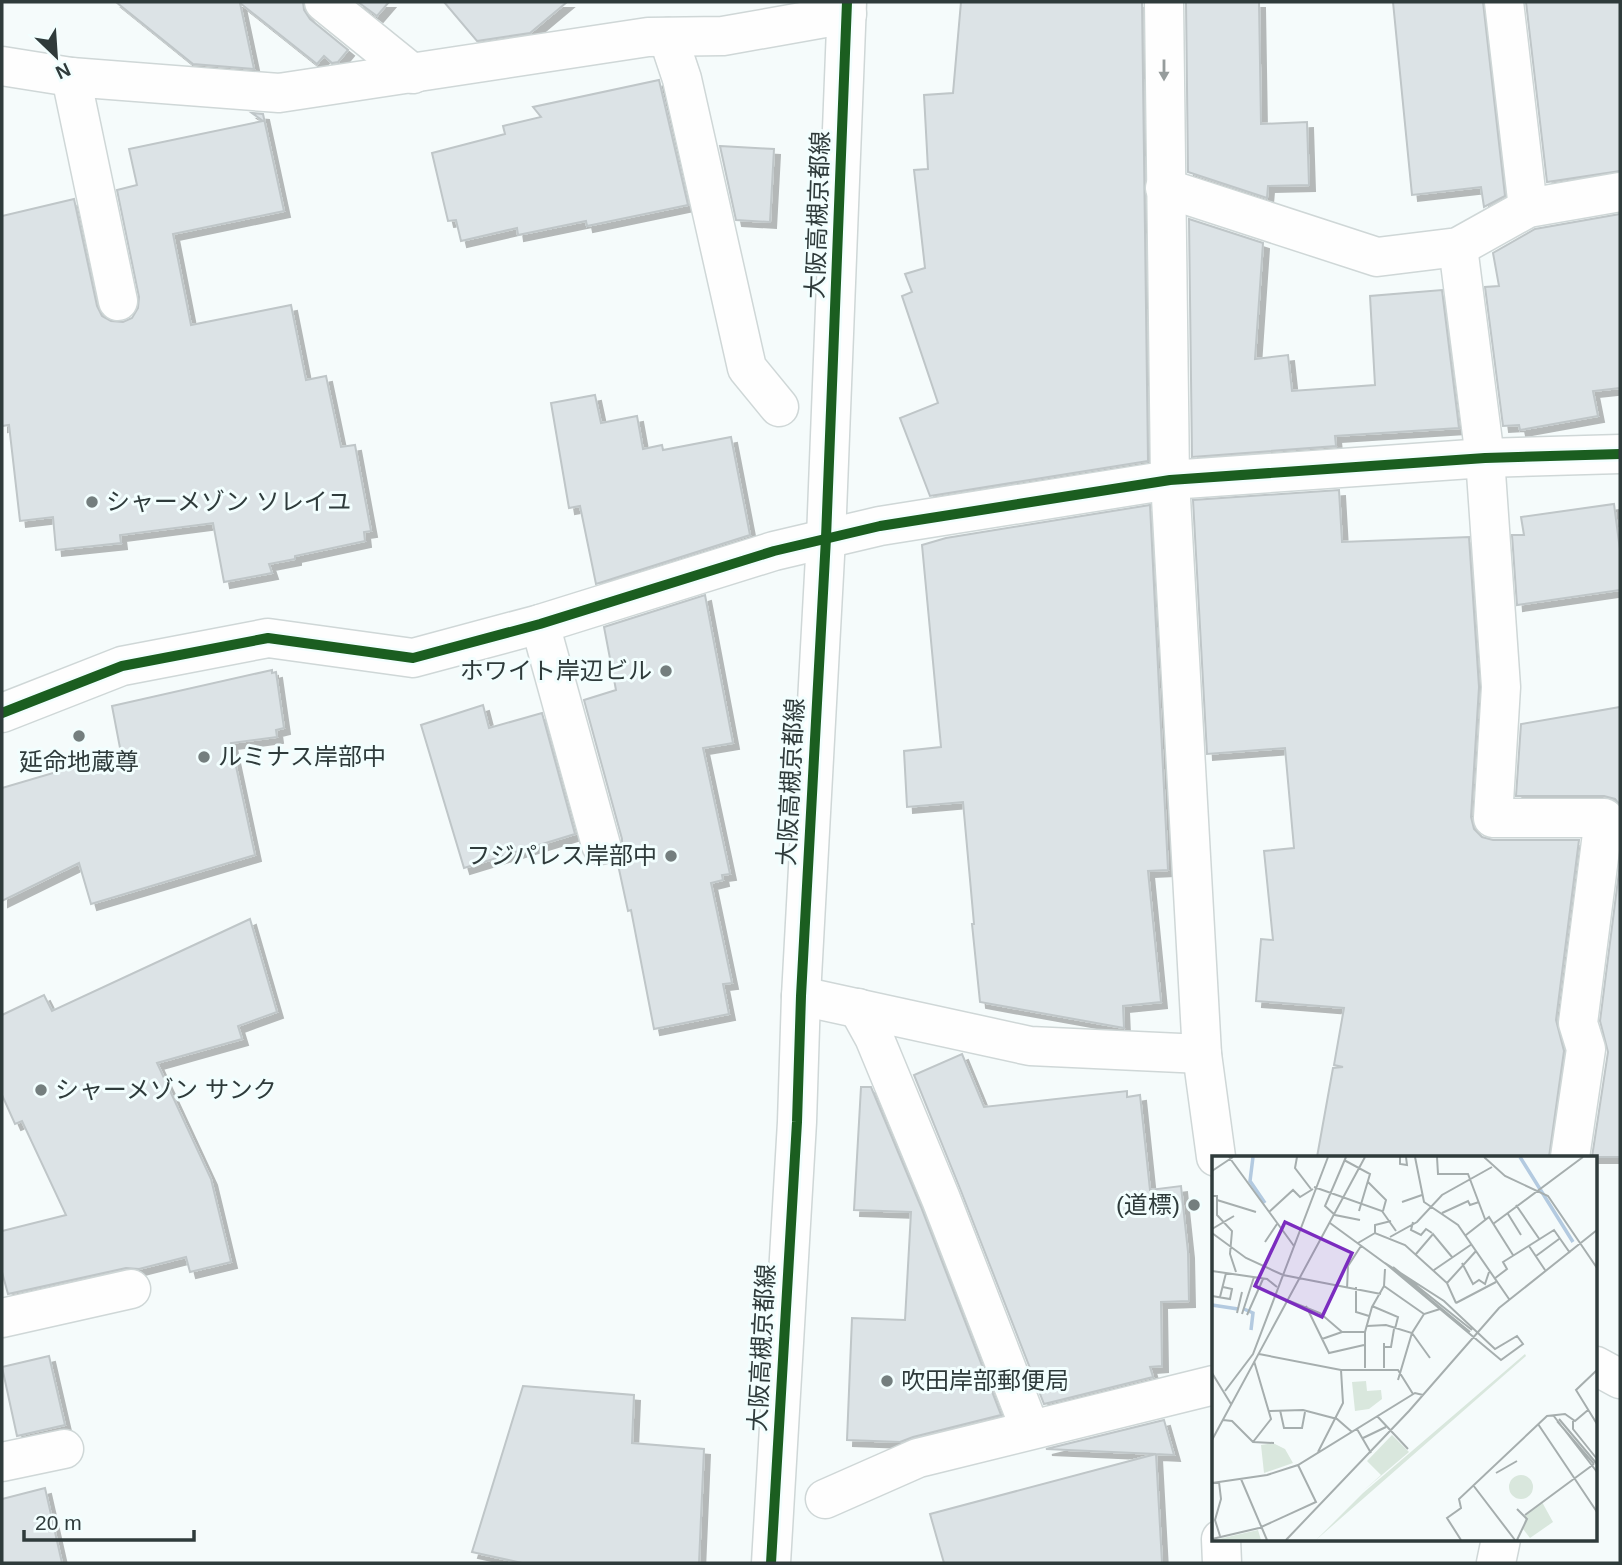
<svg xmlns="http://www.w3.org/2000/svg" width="1622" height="1565" font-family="Helvetica,'Noto Sans JP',sans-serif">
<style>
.building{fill:#dce3e6;stroke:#bfc6c8;stroke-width:2;filter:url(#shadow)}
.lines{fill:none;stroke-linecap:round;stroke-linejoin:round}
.minor-casing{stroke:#cfd7d7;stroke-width:41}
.major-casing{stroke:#cfd7d7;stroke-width:41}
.minor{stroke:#fefefe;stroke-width:38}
.major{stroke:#fefefe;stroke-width:38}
.cycleway-casing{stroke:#f2fefe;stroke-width:15}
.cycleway{stroke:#1b5e20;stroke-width:10}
.oneway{fill:#969c9c}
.poi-dot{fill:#747e7e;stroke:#f2fefe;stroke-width:2.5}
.labels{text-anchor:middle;stroke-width:6;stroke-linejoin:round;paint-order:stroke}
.street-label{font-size:24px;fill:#2f3b3b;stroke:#f2fefe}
.poi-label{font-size:24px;fill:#2f3b3b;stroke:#f2fefe;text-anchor:start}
.inset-river{fill:none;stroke:#b3cae0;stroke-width:3.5}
.inset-road{fill:none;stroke:#a6aeae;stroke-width:2}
.view{fill:#7b2cbf;fill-opacity:0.15;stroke:#7b2cbf;stroke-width:3.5}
.inset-edge{fill:none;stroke:#2f3b3b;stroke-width:3.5}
</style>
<defs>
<filter id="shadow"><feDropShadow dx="6" dy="6" stdDeviation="0" flood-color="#0004"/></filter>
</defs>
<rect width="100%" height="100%" fill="#f5fbfb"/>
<g class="building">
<path d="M116 2H303L304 10 310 19 348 50 338 62 332 63 324 56 317 64 240 3 254 69 193 64Z"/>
<path d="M358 2H389L377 16Z"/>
<path d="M444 2H567L530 33 477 41Z"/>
<path d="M961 2H1142L1148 461 930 496 900 418 938 403 902 296 912 292 905 274 925 268 914 170 928 169 924 95 953 93Z"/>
<path d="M1186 2H1259L1261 124 1307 122 1309 185 1268 186 1267 198 1188 172Z"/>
<path d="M1393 2H1483L1505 196 1484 207 1481 187 1412 195Z"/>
<path d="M1526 2H1620V171L1547 182Z"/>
<path d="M659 80 688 205 587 226 586 221 518 235 517 228 461 241 456 220 448 221 432 153 505 134 503 126 541 117 533 107Z"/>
<path d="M252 113 263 114 284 211 173 234 191 325 291 305 306 380 326 376 341 447 355 445 371 531 364 532 365 541 295 556V559L269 564 272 573 224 582 213 523 120 535 121 543 56 550 53 517 20 521 9 425 2 426V216L74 199 97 306 102 316 111 321 123 322 132 318 138 308 139 297 117 190 137 185 129 149 263 121Z"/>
<path d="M720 146 774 149 770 222 736 220Z"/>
<path d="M1620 214V388L1593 391 1598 416 1520 430 1519 425 1503 426 1485 287 1499 286 1493 253 1535 229Z"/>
<path d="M1189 219 1263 243 1255 359 1288 355 1292 391 1375 385 1370 296 1442 290 1459 428 1335 436 1336 446 1192 457Z"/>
<path d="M595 395 601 423 637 416 643 449 662 445 663 450 731 437 750 535 596 584 580 506 569 508 551 403Z"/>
<path d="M1339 490 1342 542 1469 537 1479 687 1471 817 1474 829 1482 837 1493 840H1579L1556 1020 1564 1051 1549 1157H1317L1333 1068 1343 1067 1334 1065 1344 1008 1256 1001 1261 939 1273 940 1264 851 1294 848 1285 748 1207 754 1193 500Z"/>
<path d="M1614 504 1620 550V590L1517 605 1512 535H1524L1521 517Z"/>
<path d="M1150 505 1168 870 1148 871 1161 1002 1123 1006 1124 1028 980 1002 972 924H974L963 802 907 807 904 751 941 747 922 545 946 538Z"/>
<path d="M705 595 733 743 703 748 730 874 722 875 723 880 711 883 732 983 723 984 729 1014 654 1029 631 910 628 911 617 860 622 851V839L584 700 616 690 604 627Z"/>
<path d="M272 670V673L276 672 284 728 276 730 277 737 231 743 255 855 91 904 79 863 2 901V788L121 753 112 706Z"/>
<path d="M483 705 489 728 542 713 575 834 464 868 421 725Z"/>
<path d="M1620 707V805L1615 799 1604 796H1516L1521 724Z"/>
<path d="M1620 864V1157H1592L1608 1052 1600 1021Z"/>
<path d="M250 919 277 1012 238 1026 242 1039 157 1063 211 1179 231 1262 190 1272 186 1257 139 1269 126 1268 8 1294 2 1272V1231L66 1215 22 1121 15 1124 2 1095V1015L44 995 52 1011Z"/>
<path d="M962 1054 984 1107 1127 1091V1097L1140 1095 1150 1190 1181 1186 1188 1252 1189 1301 1161 1302 1162 1366 1150 1367 1153 1377 1044 1404 961 1191 914 1075Z"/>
<path d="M861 1087H871L921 1207 1001 1415 913 1437 900 1442 847 1440 852 1318 905 1320 911 1212 854 1210Z"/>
<path d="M49 1356 65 1425 17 1436 2 1367Z"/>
<path d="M523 1386 634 1395 632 1443 704 1449 699 1563H522L472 1552Z"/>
<path d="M1164 1420 1174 1455 1156 1454 1162 1563H944L930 1514 1156 1454 1046 1449Z"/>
<path d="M45 1488 62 1563H2V1499Z"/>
</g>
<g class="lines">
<g class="minor-casing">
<g id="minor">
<path d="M324 2 413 74"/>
<path d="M1164 2 1170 480 1202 1054 1216 1157"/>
<path d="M1504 2 1528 208"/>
<path d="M668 37 682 79 747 368 779 407"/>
<path d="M2 66 71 77 279 93 648 37 723 36 847 14"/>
<path d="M71 77 118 301"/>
<path d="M1165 188 1377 257 1458 247 1528 208 1620 192"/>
<path d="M1458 247 1485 458 1501 687 1493 818H1604L1578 1023 1586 1049 1570 1157"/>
<path d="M540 624 601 845"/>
<path d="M2 713 122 666 268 638 413 658 540 624 774 551 880 526 1170 480 1485 458 1620 454"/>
<path d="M801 996 1030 1046 1202 1054"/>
<path d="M858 1008 874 1037 941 1199 1030 1429"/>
<path d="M2 1318 131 1289"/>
<path d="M1596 1366 1620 1379"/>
<path d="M2 1462 64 1449"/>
<path d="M825 1499 918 1458 1214 1385"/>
<path d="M1221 1539 1222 1563"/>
<path d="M1496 1563 1501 1539"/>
</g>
</g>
<g class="major-casing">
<path id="major" d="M771 1563 797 1122 801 996 826 538 847 2"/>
</g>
<use href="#minor" class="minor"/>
<use href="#major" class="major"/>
<g class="cycleway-casing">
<g id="cycleway">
<path d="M2 713 122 666 268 638 413 658 540 624 774 551 880 526 1170 480 1485 458 1620 454"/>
<path d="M771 1563 797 1122 801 996 826 538 847 2"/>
</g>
</g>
<use href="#cycleway" class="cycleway"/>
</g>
<defs><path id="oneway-solid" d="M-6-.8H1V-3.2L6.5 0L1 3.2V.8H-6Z" transform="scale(1.75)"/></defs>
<use class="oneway" href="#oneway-solid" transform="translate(1164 70) rotate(90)"/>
<g class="poi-dot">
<circle cx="92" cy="502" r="7"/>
<circle cx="666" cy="671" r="7"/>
<circle cx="79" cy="736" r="7"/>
<circle cx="204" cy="757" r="7"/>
<circle cx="671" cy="856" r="7"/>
<circle cx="41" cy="1090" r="7"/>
<circle cx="1194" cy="1205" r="7"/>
<circle cx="887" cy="1381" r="7"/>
</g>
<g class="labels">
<g class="street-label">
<text transform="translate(818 215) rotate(-88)" y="8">大阪高槻京都線</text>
<text transform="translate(791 782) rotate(-87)" y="8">大阪高槻京都線</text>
<text transform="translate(762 1348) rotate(-87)" y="8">大阪高槻京都線</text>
</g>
<g class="poi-label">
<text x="106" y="510">シャーメゾン ソレイユ</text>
<text x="652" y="679" text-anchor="end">ホワイト岸辺ビル</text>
<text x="218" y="765">ルミナス岸部中</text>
<text x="79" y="770" text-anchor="middle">延命地蔵尊</text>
<text x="657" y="864" text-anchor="end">フジパレス岸部中</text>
<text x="55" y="1098">シャーメゾン サンク</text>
<text x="1180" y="1213" text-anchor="end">(道標)</text>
<text x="901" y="1389">吹田岸部郵便局</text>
</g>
</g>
<g transform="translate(1212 1156)">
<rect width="385" height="385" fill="#f5fbfb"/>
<path d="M313 198 314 200 104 384 151 337ZM154 225 155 235 169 234 170 243 157 253 143 255 140 226ZM180 279 197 296 151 335 169 319 155 305ZM61 287 73 293 81 307 52 317 49 289ZM297 331a12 12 0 1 1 24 0a12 12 0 1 1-24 0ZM330 346 341 366 318 382 311 373 314 359ZM46 374 49 384H2Z" fill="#d9e7dd"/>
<path class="inset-river" d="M41 1 38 25 53 47M308 1 361 86M0 149 26 153M32 153 41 157 39 174"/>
<path class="inset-road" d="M17 1 82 90M85 1 83 12 99 33M134 1 113 50 123 59 148 64M188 1V8L195 9 194 1M203 1 212 46 246 69 297 143M225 1 226 18H256L273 63M272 1 293 20 336 40 385 112M132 4 158 18 147 55M0 15 21 1M156 26 174 44 171 55M102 31 170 55 184 75M0 40H5V59L20 75 18 98 24 116M5 44 44 56M190 46 210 39M304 49 328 84M57 56 81 34 88 41 101 33M230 57 256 45 258 49 267 46M296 58 309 79M201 66 199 74 209 79 214 73 220 77M118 67 174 108M281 68 371 1M0 73 22 60M0 77 34 102 71 119 169 138M163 77V69L179 65M254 79 277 61 301 99M178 81 205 66 230 39 280 11M53 86 65 68M146 87 163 77 193 89 235 127 244 147M317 90 333 114M204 98 221 78 240 101M324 100 347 83M173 107 232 145 283 193 305 180 311 188 289 204ZM250 107 261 128 267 124 273 128 277 116M181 111 260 174M222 114 260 88M0 115 55 123 65 131M186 117 258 176M282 123 295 113 291 106 342 74 358 97M235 127 264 95M172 130 212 158M144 131V156L157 160M135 133 136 110 149 90M0 140 18 143 20 133 11 131M8 141 14 117M75 144 108 157 130 176H153M244 147 284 126M94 150 117 197 152 189M160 150 186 161 183 173M25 157 30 136M30 158 42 121M35 159 51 123M155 170 174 169 200 177 218 202M110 183 130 176M173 191H179L182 173M47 198 129 214H186L201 238M153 212V176L160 151 172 130 173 113M172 212V187M385 214 364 234 385 268M0 217 19 248M186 224 200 177 212 158 228 153M13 235 41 198 116 1M68 254 72 272H90L93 256M56 255 91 254 125 263 140 276M341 259 385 316M165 260 196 293M347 263 385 308M11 264 20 265 41 286 62 287M345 265 382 308M361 265V273L385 303M326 268 385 356M145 273 159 297M151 282 174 271M0 284 153 1M41 286 59 263 42 205M106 296 131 247 129 214M284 317 305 305M29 323 55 384M7 326 9 343 3 364 8 380M0 327 55 319 86 309 203 237 211 239M261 329 303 384M305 353 315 363 305 384M313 359 382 308M0 383 47 372 104 346 86 309M74 384 197 255 287 152 385 74M249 384 235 362 249 352 247 343 335 260 353 258 363 265 376 254"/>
<path class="view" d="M73 66 140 97 110 161 43 130Z"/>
<rect width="385" height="385" class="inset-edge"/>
</g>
<rect width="1622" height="1565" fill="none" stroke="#2f3b3b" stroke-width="7"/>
<g transform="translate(56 56) rotate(155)" stroke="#f2fefe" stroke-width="5" paint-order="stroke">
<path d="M0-5L12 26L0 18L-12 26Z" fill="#2f3b3b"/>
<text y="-10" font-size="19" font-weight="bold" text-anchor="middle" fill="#2f3b3b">N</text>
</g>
<path d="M24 1530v10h170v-10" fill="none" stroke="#2f3b3b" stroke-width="3.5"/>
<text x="35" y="1530" font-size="21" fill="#2f3b3b" stroke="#f2fefe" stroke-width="5" paint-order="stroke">20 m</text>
</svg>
